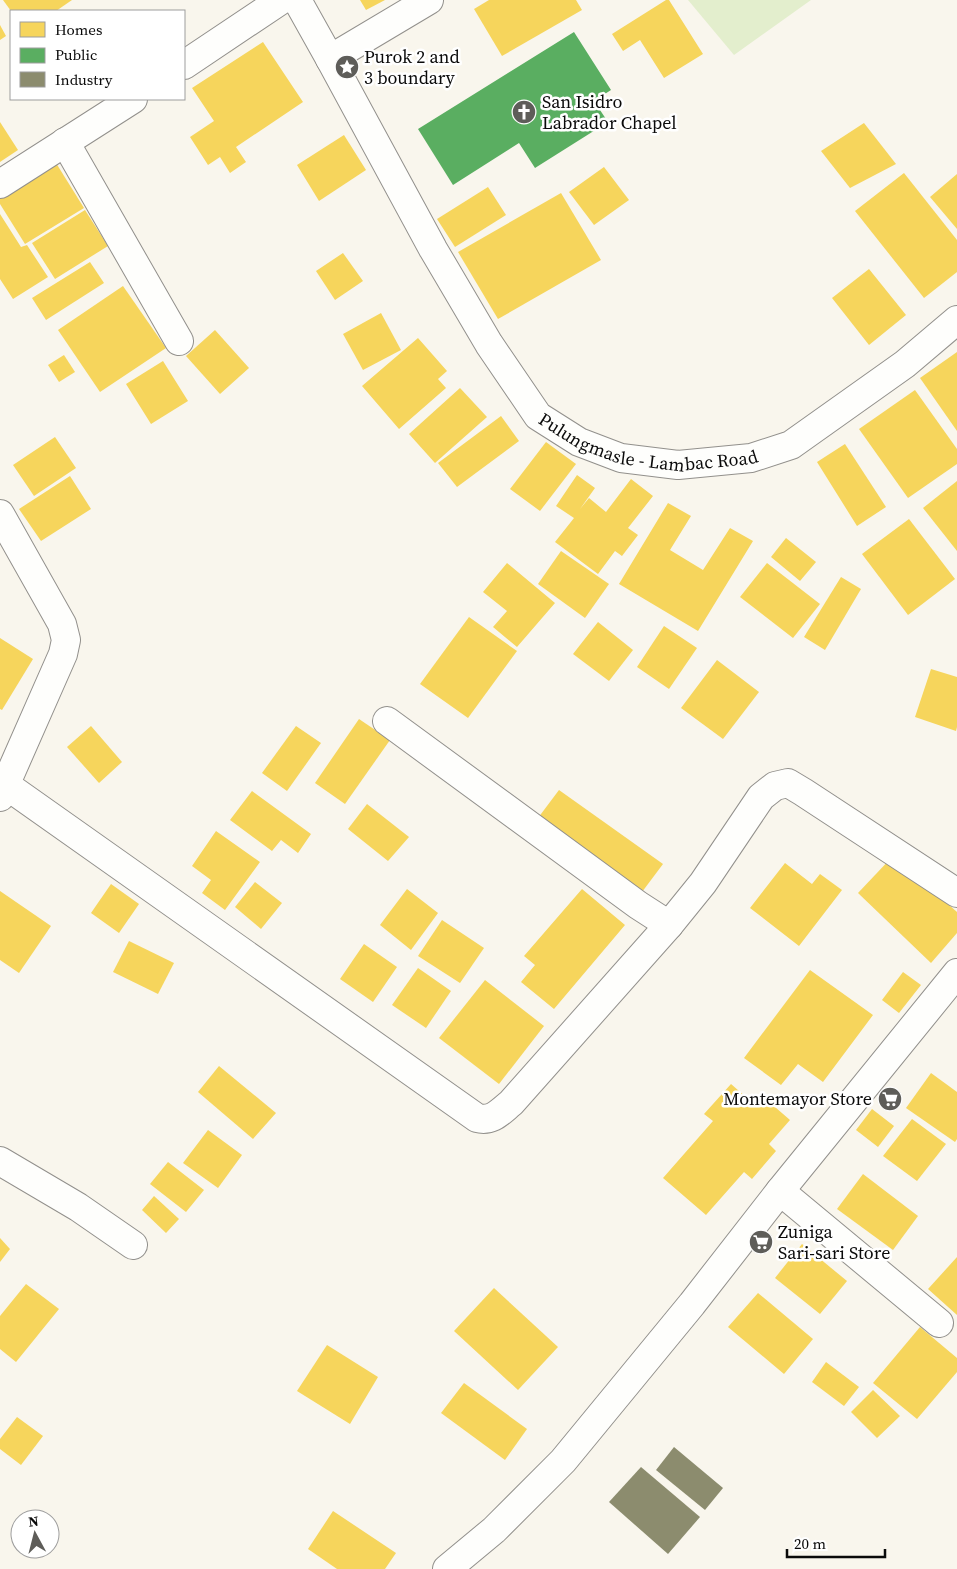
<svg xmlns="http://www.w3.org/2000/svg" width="957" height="1569" font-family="'Source Serif 4',serif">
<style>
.green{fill:#e3eecd}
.homes{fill:#f6d55c}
.public{fill:#5aae61}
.industry{fill:#8c8c6e}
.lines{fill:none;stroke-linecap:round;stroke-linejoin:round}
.minor-casing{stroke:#92908c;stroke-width:30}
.minor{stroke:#fefefc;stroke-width:28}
.labels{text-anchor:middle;stroke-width:5;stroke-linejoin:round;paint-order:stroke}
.poi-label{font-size:18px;fill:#0a0a0a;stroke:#fff;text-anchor:start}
.street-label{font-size:18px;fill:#0a0a0a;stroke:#fff}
</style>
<rect width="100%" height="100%" fill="#f9f6ed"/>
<path class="green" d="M688 0H811L734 55Z"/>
<g class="homes">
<path d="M3 0H72L56 11H11Z"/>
<path d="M360 0H385L366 10Z"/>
<path d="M489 0H576L582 10 502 56 474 9Z"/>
<path d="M666 0H669L703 54 664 78 640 40 623 51 612 34Z"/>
<path d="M0 25 6 36 0 40Z"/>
<path d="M263 42 303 102 236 147 246 162 230 173 220 157 208 165 190 137 214 121 192 88Z"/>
<path d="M0 122 18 150 0 162Z"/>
<path d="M864 123 896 164 850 188 821 151Z"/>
<path d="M344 135 366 170 319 201 297 165Z"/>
<path d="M56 163 84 208 25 244 0 204V198Z"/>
<path d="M604 167 629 200 594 225 569 192Z"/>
<path d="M904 173 957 240V272L924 298 855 211Z"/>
<path d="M957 174V229L930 197Z"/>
<path d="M488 187 506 215 455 247 437 219Z"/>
<path d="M561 193 601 260 498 319 458 252Z"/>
<path d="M85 210 108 246 55 279 32 243Z"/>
<path d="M0 214 21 247 27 245 48 277 13 299 0 279Z"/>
<path d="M343 253 363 281 335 300 316 271Z"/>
<path d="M90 262 104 283 46 320 32 298Z"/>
<path d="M869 269 906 315 869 345 832 298Z"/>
<path d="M123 286 166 348 100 392 58 330Z"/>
<path d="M381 313 401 350 363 370 343 334Z"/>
<path d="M215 330 249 368 220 394 186 356Z"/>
<path d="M418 338 447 371 438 379 446 388 399 429 362 386Z"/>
<path d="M957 352V431L920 378Z"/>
<path d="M64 355 75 372 59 382 48 365Z"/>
<path d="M163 361 188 401 151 424 126 384Z"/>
<path d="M460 388 487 417 435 463 409 434Z"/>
<path d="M915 390 957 449V464L908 498 859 429Z"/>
<path d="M501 416 519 441 457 487 438 463Z"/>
<path d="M55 437 76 468 34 496 13 465Z"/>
<path d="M546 442 576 464 540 511 510 489Z"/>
<path d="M845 444 886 507 857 526 817 462Z"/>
<path d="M577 475 595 488 580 509 589 498 606 512 631 479 653 496 628 528 638 535 622 556 615 551 598 574 555 542 574 518 556 506Z"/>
<path d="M70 476 91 509 41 541 19 509Z"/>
<path d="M957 481V551L923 508Z"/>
<path d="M668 503 691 516 670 550 703 570 730 528 753 541 698 631 619 584Z"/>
<path d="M909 519 955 579 908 615 862 554Z"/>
<path d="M786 538 816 562 800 581 771 557Z"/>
<path d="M561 551 609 584 585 618 538 584Z"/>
<path d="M507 563 555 603 517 647 493 627 507 611 483 592Z"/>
<path d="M767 563 820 604 793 638 740 597Z"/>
<path d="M841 577 861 589 825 650 804 637Z"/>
<path d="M469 617 517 651 468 718 420 684Z"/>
<path d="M598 622 633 650 609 681 573 654Z"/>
<path d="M664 626 697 648 669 689 637 667Z"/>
<path d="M0 638 33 659 2 710 0 709Z"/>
<path d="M717 660 759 692 723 739 681 708Z"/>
<path d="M931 669 957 677V727L956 731 915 717Z"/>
<path d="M359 719 390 740 345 804 315 783Z"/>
<path d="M91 726 122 762 99 783 67 747Z"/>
<path d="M296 726 321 743 287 791 262 773Z"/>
<path d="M559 790 663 864 642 892 538 818Z"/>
<path d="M252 791 311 834 298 853 281 840 272 851 230 820Z"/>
<path d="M367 804 409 837 388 861 348 829Z"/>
<path d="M216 831 260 862 225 910 202 893 211 880 192 866Z"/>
<path d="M893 856 957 912V933L931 963 858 893Z"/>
<path d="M785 863 812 884 820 874 842 890 799 946 750 908Z"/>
<path d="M255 882 282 903 261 929 235 907Z"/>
<path d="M111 884 139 904 119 933 91 913Z"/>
<path d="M407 889 438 913 411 950 380 925Z"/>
<path d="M582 889 625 925 554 1009 521 982 535 965 524 956Z"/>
<path d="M0 891 51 926 19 973 0 960Z"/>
<path d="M442 920 484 948 460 983 418 956Z"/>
<path d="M129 941 174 963 158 994 113 972Z"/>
<path d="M364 944 397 967 373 1002 340 979Z"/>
<path d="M418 968 451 991 426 1028 392 1005Z"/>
<path d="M810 970 873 1015 823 1082 798 1064 781 1085 744 1058Z"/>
<path d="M903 972 921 985 899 1013 882 1000Z"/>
<path d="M485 980 544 1026 499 1084 439 1038Z"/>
<path d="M219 1066 276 1113 253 1139 198 1092Z"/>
<path d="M931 1073 957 1092V1139L955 1142 906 1108Z"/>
<path d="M731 1084 754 1104 761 1095 790 1120 769 1144 776 1151 752 1179 744 1172 706 1215 663 1178 713 1121 704 1114Z"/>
<path d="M872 1109 894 1126 878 1147 856 1130Z"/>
<path d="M912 1119 946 1144 917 1181 883 1156Z"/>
<path d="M208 1130 242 1155 218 1188 183 1163Z"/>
<path d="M168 1162 204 1190 186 1212 150 1184Z"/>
<path d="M863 1174 918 1216 893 1250 837 1209Z"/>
<path d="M154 1196 179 1219 166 1233 142 1210Z"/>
<path d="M0 1238 10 1249 0 1262Z"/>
<path d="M802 1244 847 1281 820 1314 775 1278Z"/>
<path d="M957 1257V1315L928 1289Z"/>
<path d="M26 1284 59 1309 16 1362 0 1349V1316Z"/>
<path d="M494 1288 558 1347 518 1390 454 1331Z"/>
<path d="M758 1293 813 1339 784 1374 728 1327Z"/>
<path d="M920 1327 957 1358V1372L917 1419 873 1383Z"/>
<path d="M327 1345 378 1377 350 1424 297 1391Z"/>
<path d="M826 1362 859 1387 844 1406 812 1382Z"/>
<path d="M464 1383 527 1429 505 1460 441 1413Z"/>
<path d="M873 1390 900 1416 877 1438 851 1412Z"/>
<path d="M17 1417 43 1436 21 1465 0 1449V1439Z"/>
<path d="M333 1511 396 1553 385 1569H337L308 1549Z"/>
</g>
<path class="public" d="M574 32 611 90 594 101 608 122 535 168 519 143 453 185 418 129Z"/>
<g class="industry">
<path d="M674 1447 723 1488 705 1510 656 1470Z"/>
<path d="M641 1467 700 1517 668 1554 609 1502Z"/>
</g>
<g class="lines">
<g class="minor-casing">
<g id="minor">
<path id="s1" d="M297 0 330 59 433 249 489 344 538 416 579 442 621 458 678 465 751 458 791 445 905 364 957 320"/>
<path d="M330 59 429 0"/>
<path d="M184 65 281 0"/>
<path d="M65 142 179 341"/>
<path d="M0 184 133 99"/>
<path d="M0 514 62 624 66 640 63 654 0 797"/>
<path d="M387 721 638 905 669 925"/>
<path d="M6 785 477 1118C492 1122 500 1112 511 1103L669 925 703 883 761 797 775 786 788 783 803 792 957 893"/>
<path d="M0 1161 78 1207 133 1245"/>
<path d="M780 1191 939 1323"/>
<path d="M447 1569 494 1530 563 1461 692 1304 780 1191 957 973"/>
</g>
</g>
<use href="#minor" class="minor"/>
</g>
<defs>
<g id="sight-disc" transform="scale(1.25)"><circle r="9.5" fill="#5e5d59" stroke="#fff"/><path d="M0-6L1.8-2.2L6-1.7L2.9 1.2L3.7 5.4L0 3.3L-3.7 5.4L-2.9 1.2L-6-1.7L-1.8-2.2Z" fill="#fff"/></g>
<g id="church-disc" transform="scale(1.25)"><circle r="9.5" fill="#5e5d59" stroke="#fff"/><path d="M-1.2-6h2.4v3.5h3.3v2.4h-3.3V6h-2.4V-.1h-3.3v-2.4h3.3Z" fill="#fff"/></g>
<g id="supermarket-disc" transform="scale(1.25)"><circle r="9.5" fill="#5e5d59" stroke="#fff"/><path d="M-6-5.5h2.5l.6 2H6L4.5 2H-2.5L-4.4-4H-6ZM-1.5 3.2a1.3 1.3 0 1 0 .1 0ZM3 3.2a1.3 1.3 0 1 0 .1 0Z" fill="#fff"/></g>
</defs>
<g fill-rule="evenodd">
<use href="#sight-disc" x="347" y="67"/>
<use href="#church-disc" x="524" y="112"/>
<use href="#supermarket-disc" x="890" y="1099"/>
<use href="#supermarket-disc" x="761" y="1242"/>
</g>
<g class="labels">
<g class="poi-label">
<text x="364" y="63">Purok 2 and<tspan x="364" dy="21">3 boundary</tspan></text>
<text x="542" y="108">San Isidro<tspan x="542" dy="21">Labrador Chapel</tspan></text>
<text x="872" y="1105" text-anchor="end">Montemayor Store</text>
<text x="778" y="1238">Zuniga<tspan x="778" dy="21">Sari-sari Store</tspan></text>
</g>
<g class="street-label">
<text dy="6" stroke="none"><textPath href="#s1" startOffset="598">Pulungmasle - Lambac Road</textPath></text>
</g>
</g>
<rect x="10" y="10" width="175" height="90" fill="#ffffff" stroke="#9d9d9d"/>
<rect x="20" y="22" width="25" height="15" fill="#f6d55c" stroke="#9d9d9d"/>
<text x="55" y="35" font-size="15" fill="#0a0a0a">Homes</text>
<rect x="20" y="48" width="25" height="15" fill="#5aae61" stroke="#9d9d9d"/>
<text x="55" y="60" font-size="15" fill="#0a0a0a">Public</text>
<rect x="20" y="72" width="25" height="15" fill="#8c8c6e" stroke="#9d9d9d"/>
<text x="55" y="85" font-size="15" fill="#0a0a0a">Industry</text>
<g transform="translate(35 1534) rotate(353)"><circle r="24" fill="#ffffff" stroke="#9d9d9d"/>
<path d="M0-4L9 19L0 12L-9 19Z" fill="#5e5d59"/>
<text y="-8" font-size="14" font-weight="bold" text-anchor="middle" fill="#0a0a0a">N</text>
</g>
<path d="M787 1549v8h98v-8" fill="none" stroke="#0a0a0a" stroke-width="2.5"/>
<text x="794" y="1549" font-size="15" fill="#0a0a0a" stroke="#ffffff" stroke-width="4" paint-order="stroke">20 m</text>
</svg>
